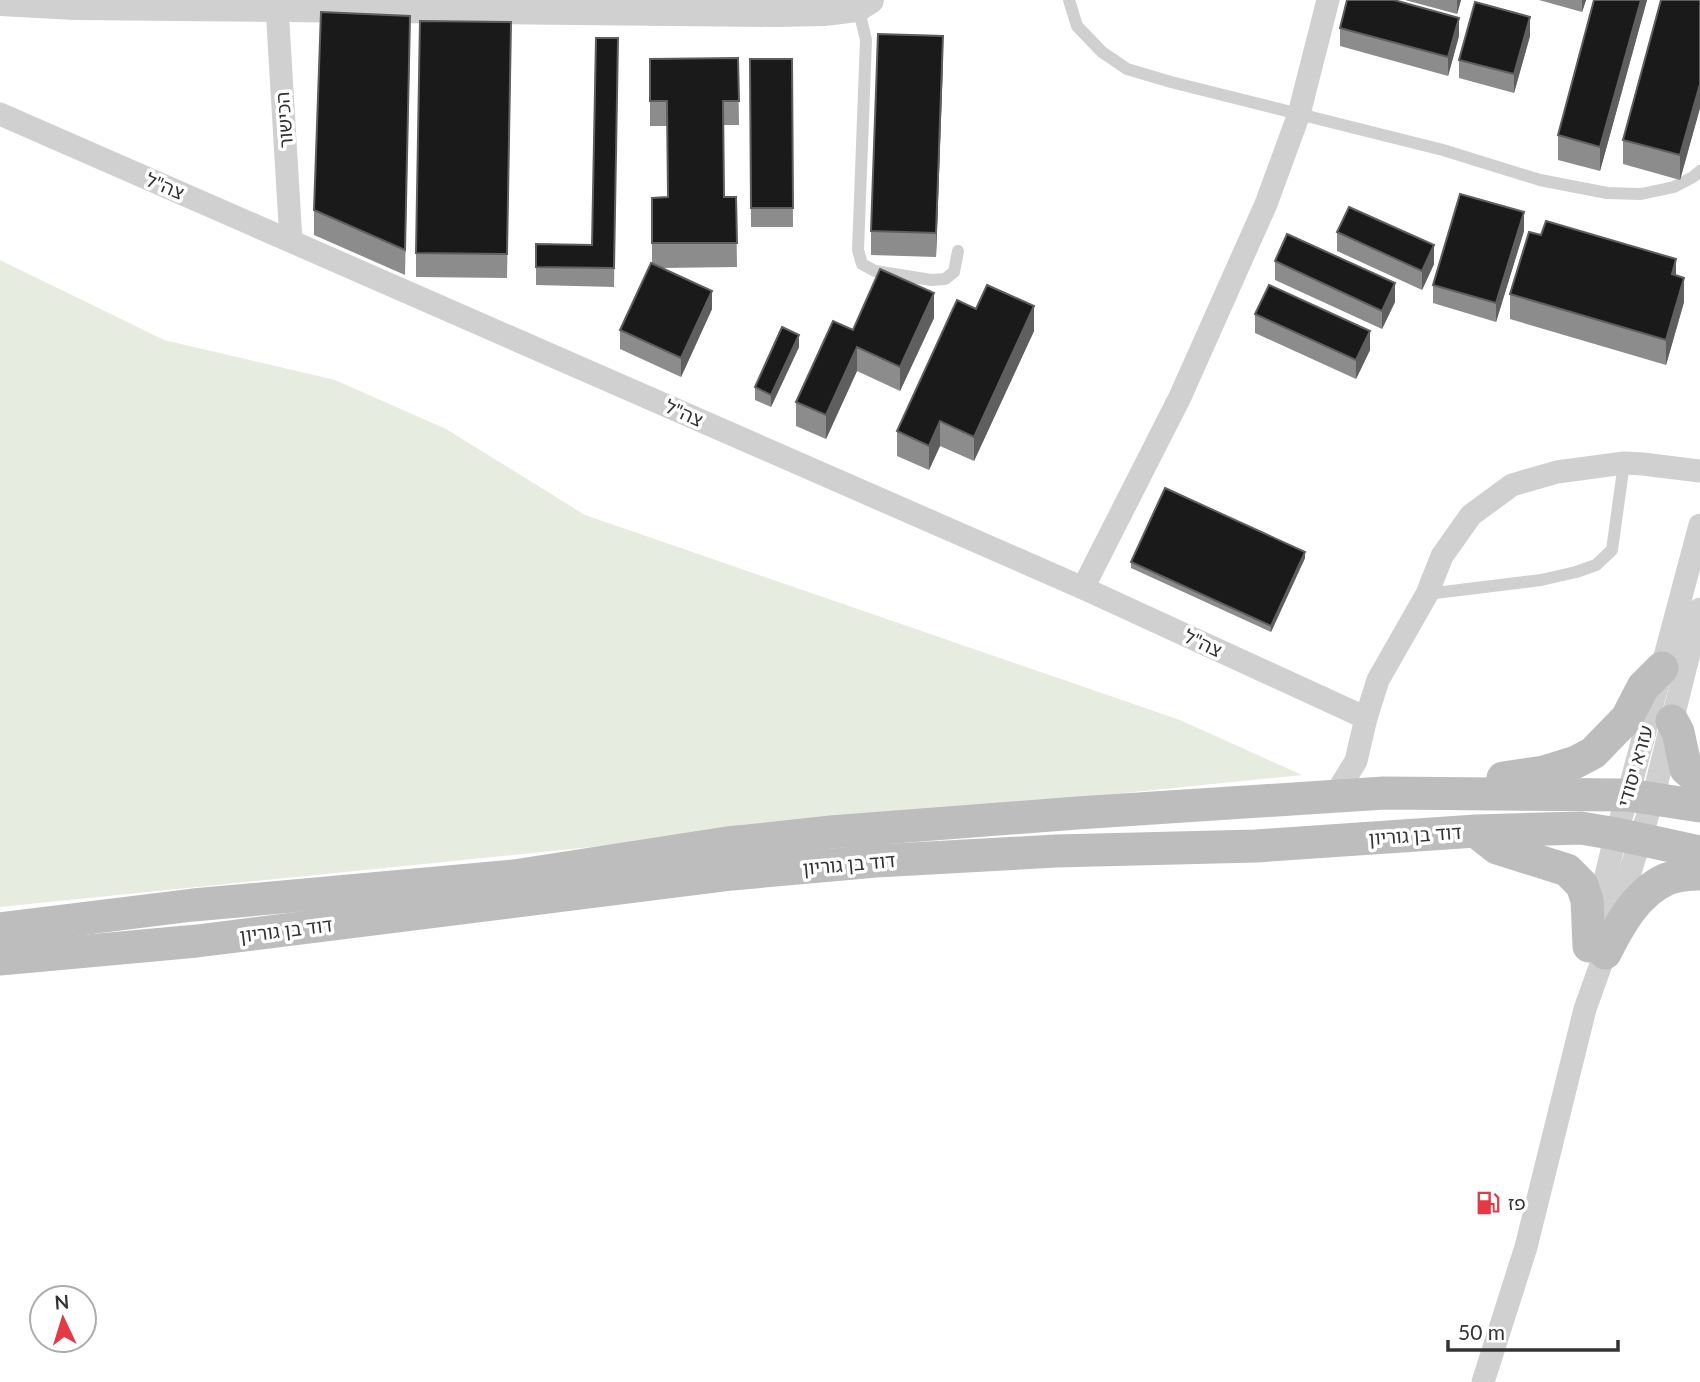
<svg xmlns="http://www.w3.org/2000/svg" width="1700" height="1382" font-family="Lato,'Noto Sans Hebrew',sans-serif">
<style>
.green{fill:#e6ecdf}
.lines{fill:none;stroke-linecap:round;stroke-linejoin:round}
.service{stroke:#d0d0d0;stroke-width:12}
.minor{stroke:#d0d0d0;stroke-width:23}
.tertiary{stroke:#d0d0d0;stroke-width:28}
.secondary{stroke:#bdbdbd;stroke-width:33}
.wall{fill:#8c8c8c}
.shaded-wall{fill:#5f5f5f}
.building{fill:#1a1a1a;stroke:#5f5f5f;stroke-width:2}
.labels{text-anchor:middle;stroke-width:7;stroke-linejoin:round;paint-order:stroke}
.street-label{font-size:19px;fill:#333;stroke:#fff}
.poi-label{font-size:19px;fill:#333;stroke:#fff;text-anchor:start}
</style>
<rect width="100%" height="100%" fill="#fff"/>
<path class="green" d="M0 260 164 340 335 380 446 429 585 515 1180 720 1302 775 0 907Z"/>
<g class="lines">
<g class="service">
<path d="M1069 0 1077 26 1102 52 1127 69 1171 82 1443 150 1540 180 1607 193 1641 194 1674 187 1693 177 1700 171"/>
<path d="M857 8 861 19 866 40 858 250 862 264 875 271 931 280 945 279 954 272 958 251"/>
<path d="M1427 594 1541 580 1576 572 1596 565 1612 550 1624 463"/>
</g>
<g class="minor">
<path d="M280 0 277 7 291 241"/>
<path d="M0 114 1083 588 1366 718"/>
<path d="M1083 588 1180 397 1266 204 1299 114 1328 0"/>
<path d="M1322 794 1337 792 1356 761 1366 718 1378 680 1427 594 1442 556 1471 515 1512 485 1557 472 1624 463 1643 464 1700 471"/>
<path d="M1595 921 1616 834 1628 795 1700 525"/>
<path d="M1483 1382 1526 1247 1585 1009 1605 953 1653 798 1700 609"/>
</g>
<path class="tertiary" d="M0 2 75 6 776 13 824 12 857 8 870 0"/>
<g class="secondary">
<path d="M1672 721 1678 732 1686 769 1700 781"/>
<path d="M1503 778 1544 772 1576 762 1593 753 1627 718 1643 687 1662 668"/>
<path d="M1478 833 1497 848 1567 870 1582 885 1587 900 1589 946"/>
<path d="M0 929 193 905 514 876 727 843 767 839 831 832 1077 813 1384 793 1628 795 1700 806"/>
<path d="M1605 953C1619 925 1637 892 1667 879 1678 875 1689 874 1700 874"/>
<path d="M0 959 197 941 732 874 876 861 1056 851 1256 846 1476 831 1581 828 1616 834 1700 852"/>
</g>
</g>
<g class="wall">
<path d="M1405 0H1461L1457 14Z"/>
<path d="M1539 0H1586L1582 12Z"/>
<path d="M1594 0H1647L1600 171 1558 160V135Z"/>
<path d="M1700 0V108L1680 180 1623 164V140Z"/>
<path d="M1340 28 1459 36 1448 76 1340 46Z"/>
<path d="M1530 36 1514 93 1459 78V60Z"/>
<path d="M618 38 614 287 536 285V244L592 245Z"/>
<path d="M410 40 405 275 314 235V210Z"/>
<path d="M511 46 507 278 416 277V253Z"/>
<path d="M738 58 739 125H723L724 197H736L737 267 661 268 712 309 681 377 620 349V330L652 264V198L668 197 667 126H650V59Z"/>
<path d="M750 59H792L793 227H751Z"/>
<path d="M943 61 936 257 871 255V231Z"/>
<path d="M1524 231 1496 322 1433 303V285Z"/>
<path d="M1337 232 1434 264 1422 290 1337 251Z"/>
<path d="M1275 261 1395 302 1382 329 1275 280Z"/>
<path d="M1676 275 1684 302 1666 365 1510 319V294Z"/>
<path d="M976 309 1034 331 974 461 940 446 929 470 897 456V431Z"/>
<path d="M1255 314 1370 350 1356 379 1255 333Z"/>
<path d="M934 318 900 391 857 371 826 439 796 426V402L853 330Z"/>
<path d="M799 347 771 407 755 400V387Z"/>
<path d="M1305 558 1271 632 1131 568V562Z"/>
</g>
<g class="shaded-wall">
<path d="M1457 0H1461L1457 14Z"/>
<path d="M1582 0H1586L1582 12Z"/>
<path d="M1641 0H1647L1600 171V147Z"/>
<path d="M1530 17V36L1514 93V74Z"/>
<path d="M1459 18V36L1448 76V57Z"/>
<path d="M943 36V61L936 257V233Z"/>
<path d="M1700 84V108L1680 180V155Z"/>
<path d="M1524 212V231L1496 322V303Z"/>
<path d="M1434 245V264L1422 290V271Z"/>
<path d="M1676 259V284L1672 274Z"/>
<path d="M1684 278V302L1666 365V340Z"/>
<path d="M1395 283V302L1382 329V311Z"/>
<path d="M712 291V309L681 377V358Z"/>
<path d="M934 293V318L900 391V367Z"/>
<path d="M1034 306V331L974 461V437Z"/>
<path d="M1370 331V350L1356 379V360Z"/>
<path d="M799 335V347L771 407V395Z"/>
<path d="M857 347V371L826 439V415Z"/>
<path d="M940 421V446L929 470V446Z"/>
<path d="M1305 552V558L1271 632V626Z"/>
</g>
<g class="building">
<path d="M1347 0H1394L1459 18 1448 57 1340 28Z"/>
<path d="M1594 0H1641L1600 147 1558 135Z"/>
<path d="M1661 0H1700V84L1680 155 1623 140Z"/>
<path d="M1475 2 1530 17 1514 74 1459 60Z"/>
<path d="M321 12 410 16 405 250 314 210Z"/>
<path d="M420 21 511 22 507 254 416 253Z"/>
<path d="M878 34 943 36 936 233 871 231Z"/>
<path d="M596 38H618L614 268 536 267V244L592 245Z"/>
<path d="M738 58 739 101H723L724 197H736L737 243H652V198L668 197 667 101H650V59Z"/>
<path d="M750 59H792L793 208H751Z"/>
<path d="M1460 194 1524 212 1496 303 1433 285Z"/>
<path d="M1349 207 1434 245 1422 271 1337 232Z"/>
<path d="M1546 221 1676 259 1672 274 1684 278 1666 340 1510 294 1529 232 1541 235Z"/>
<path d="M1287 234 1395 283 1382 311 1275 261Z"/>
<path d="M651 263 712 291 681 358 620 330Z"/>
<path d="M880 269 934 293 900 367 857 347 826 415 796 402 833 321 853 330Z"/>
<path d="M987 285 1034 306 974 437 940 421 929 446 897 431 957 300 976 309Z"/>
<path d="M1269 285 1370 331 1356 360 1255 314Z"/>
<path d="M782 327 799 335 771 395 755 387Z"/>
<path d="M1165 488 1305 552 1271 626 1131 562Z"/>
</g>
<defs>
<g id="fuel-bare" transform="scale(1.89)"><path d="M-5.5-6h7V0h2V4h1.3V-2.5L3-4.5l.8-.8L6-3V5H2.5V1h-1V6h-7ZM-4.2-4.7v3.2H.2V-4.7Z" fill="#e63946" stroke="#fff" stroke-width="2.5" paint-order="stroke"/></g>
</defs>
<g fill-rule="evenodd">
<use href="#fuel-bare" x="1488" y="1203"/>
</g>
<g class="labels">
<g class="street-label">
<text transform="translate(284 120) rotate(-94)" y="7">הכישור</text>
<text transform="translate(165 186) rotate(23)" y="7">צה"ל</text>
<text transform="translate(684 413) rotate(24)" y="7">צה"ל</text>
<text transform="translate(1203 643) rotate(25)" y="7">צה"ל</text>
<text transform="translate(1635 766) rotate(-74)" y="7">עזרא יסודי</text>
<text transform="translate(1415 835) rotate(-4)" y="7">דוד בן גוריון</text>
<text transform="translate(849 864) rotate(-5)" y="7">דוד בן גוריון</text>
<text transform="translate(286 930) rotate(-7)" y="7">דוד בן גוריון</text>
</g>
<g class="poi-label">
<text x="1508" y="1210">פז</text>
</g>
</g>
<g transform="translate(63 1319) rotate(356)"><circle r="33" fill="#ffffff" stroke="#adadad" stroke-width="2"/>
<path d="M0-5L12 26L0 18L-12 26Z" fill="#e63946"/>
<text y="-10" font-size="19" font-weight="bold" text-anchor="middle" fill="#333333">N</text>
</g>
<path d="M1448 1340v10h170v-10" fill="none" stroke="#333333" stroke-width="3.5"/>
<text x="1458" y="1340" font-size="21" fill="#333333" stroke="#ffffff" stroke-width="5" paint-order="stroke">50 m</text>
</svg>
